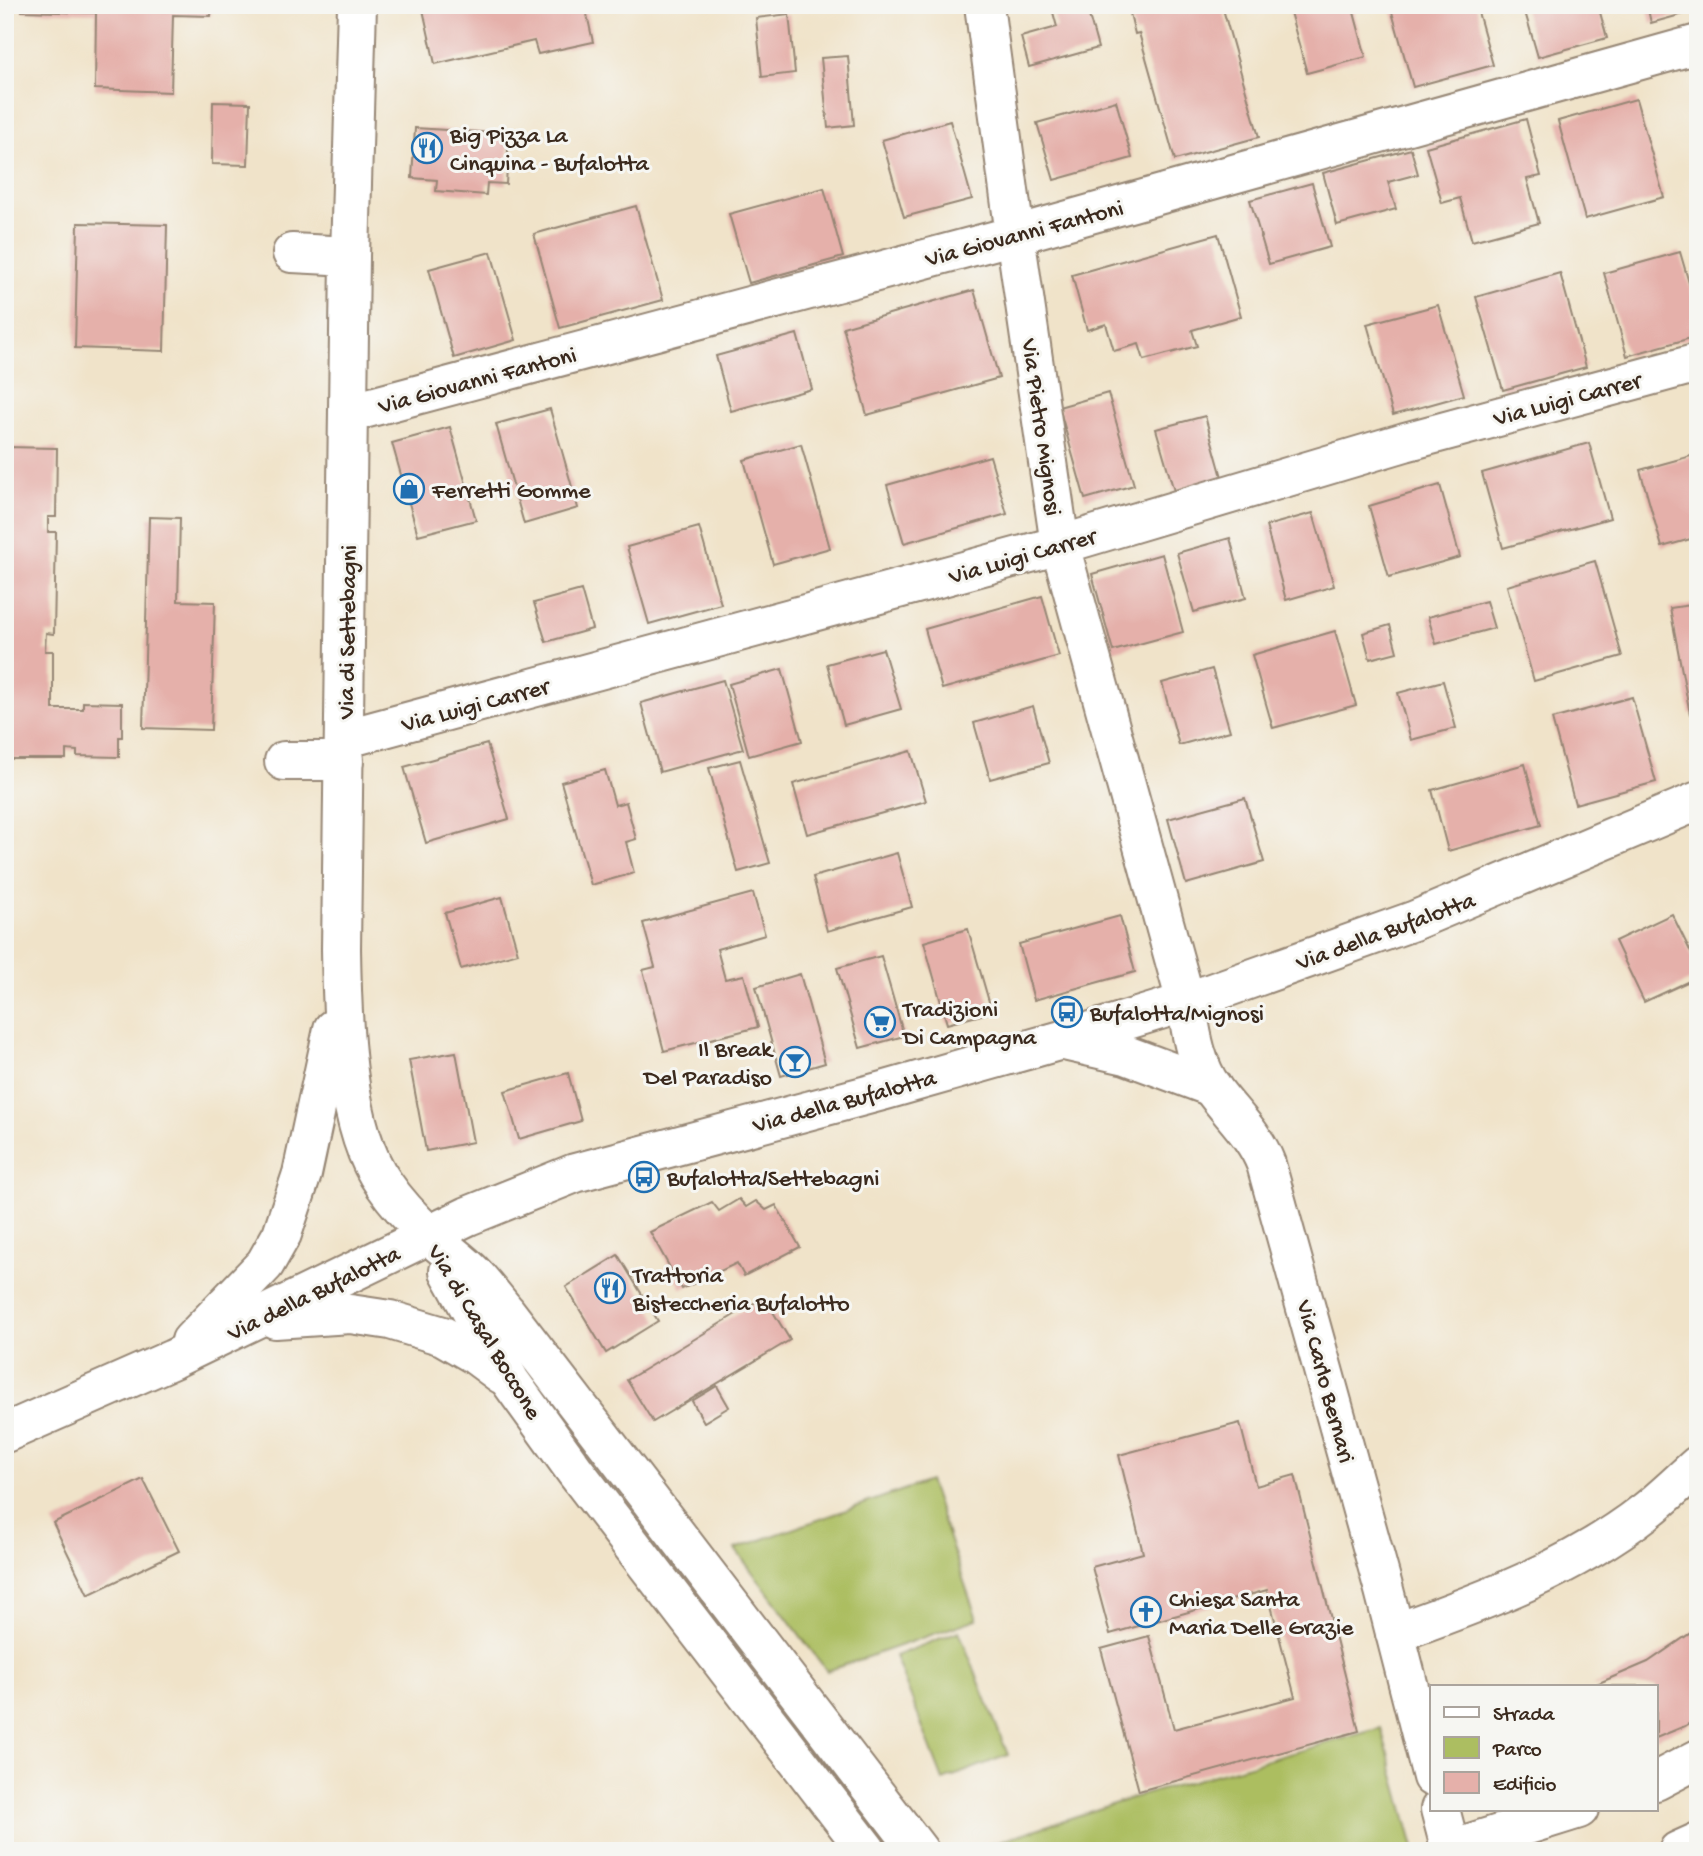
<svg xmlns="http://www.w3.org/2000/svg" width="1703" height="1856" font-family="'Gochi Hand',sans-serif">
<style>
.green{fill:#acbe61;stroke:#747440;stroke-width:2}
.building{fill:#e5b0aa}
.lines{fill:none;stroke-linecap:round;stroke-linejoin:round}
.minor-casing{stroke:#968674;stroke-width:42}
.minor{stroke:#fff;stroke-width:38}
.labels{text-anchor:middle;stroke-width:6;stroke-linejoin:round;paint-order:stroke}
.poi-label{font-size:24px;fill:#3b2a1e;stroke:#f6f6f2;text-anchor:start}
.street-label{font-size:24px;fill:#3b2a1e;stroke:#f6f6f2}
</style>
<rect width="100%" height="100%" fill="#f6f6f2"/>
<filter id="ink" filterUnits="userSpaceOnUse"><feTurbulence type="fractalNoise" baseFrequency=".0143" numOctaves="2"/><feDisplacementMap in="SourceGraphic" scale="14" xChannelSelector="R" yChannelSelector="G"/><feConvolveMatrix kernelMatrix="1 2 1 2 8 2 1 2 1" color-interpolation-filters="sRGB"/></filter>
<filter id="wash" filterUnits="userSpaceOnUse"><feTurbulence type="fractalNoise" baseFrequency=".00686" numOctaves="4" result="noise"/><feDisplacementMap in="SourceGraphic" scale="28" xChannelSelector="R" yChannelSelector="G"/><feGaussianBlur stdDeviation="1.57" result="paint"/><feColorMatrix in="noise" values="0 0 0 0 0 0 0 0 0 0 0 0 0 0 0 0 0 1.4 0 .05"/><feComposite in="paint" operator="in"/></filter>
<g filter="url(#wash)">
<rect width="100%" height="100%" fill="#f0e3c9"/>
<g class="green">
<path d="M929 1481 977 1619 827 1671 735 1549Z"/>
<path d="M959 1631 1008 1755 943 1780 895 1656Z"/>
<path d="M1381 1728 1415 1851H969L1135 1797Z"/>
</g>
<g id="blocks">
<g class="building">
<path d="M22 5H212L211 16 173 15 171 92 95 89 96 13 22 11Z"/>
<path d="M422 5H585L593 42 538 54 534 41 435 64Z"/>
<path d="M1051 5H1086L1098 48 1029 67 1021 37 1057 27Z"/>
<path d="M1128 5H1234L1223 9 1259 137 1175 160 1139 33 1135 34Z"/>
<path d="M1288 5H1352L1366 57 1307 73Z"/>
<path d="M1390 5H1476L1493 65 1413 87Z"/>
<path d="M1523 5H1598L1607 38 1538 57Z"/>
<path d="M1647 5H1698V10L1651 23Z"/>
<path d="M789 14 795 73 762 77 756 18Z"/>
<path d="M848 56 854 125 828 128 821 58Z"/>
<path d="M1698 91V110H1697L1692 92Z"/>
<path d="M1636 99 1664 197 1585 219 1558 121Z"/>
<path d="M1116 101 1132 158 1054 180 1037 123Z"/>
<path d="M213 102 250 103 248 165 212 164Z"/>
<path d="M1526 119 1541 176 1527 179 1539 223 1472 241 1460 198 1442 203 1426 147Z"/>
<path d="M950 121 972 199 904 217 882 140Z"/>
<path d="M415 128 509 134 506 184 487 183 486 195 436 191 437 180 412 178Z"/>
<path d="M1411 149 1418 174 1388 182 1396 209 1337 225 1323 173Z"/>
<path d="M1312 183 1330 247 1269 264 1250 200Z"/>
<path d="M824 188 843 257 749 283 729 214Z"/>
<path d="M636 206 663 300 560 328 534 234Z"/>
<path d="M78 223 167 225 164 351 75 348Z"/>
<path d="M1218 234 1241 316 1192 330 1197 346 1144 360 1139 344 1114 351 1106 324 1087 330 1072 275Z"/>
<path d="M491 252 516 340 454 358 429 269Z"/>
<path d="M1680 252 1698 314V336L1627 356 1604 273Z"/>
<path d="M1560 273 1586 367 1503 390 1476 297Z"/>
<path d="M974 290 999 378 867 415 843 327Z"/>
<path d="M1438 305 1464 395 1393 415 1367 324Z"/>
<path d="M797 334 812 389 731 411 716 356Z"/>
<path d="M1108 393 1134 485 1085 499 1059 407Z"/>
<path d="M550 409 578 508 524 524 496 424Z"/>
<path d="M1205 416 1222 477 1174 491 1156 429Z"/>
<path d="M450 427 476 520 418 535 392 443Z"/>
<path d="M1589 443 1610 518 1503 548 1482 473Z"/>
<path d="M801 444 830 548 773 564 744 460Z"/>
<path d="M5 447 57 448 56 517H48V532H56L54 634 46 633 45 651H53V709H83V702L122 703V737H119V757L77 756V751L66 750V759H5Z"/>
<path d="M1698 454V537L1662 547 1640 470Z"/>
<path d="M990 456 1007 514 904 543 887 485Z"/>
<path d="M1440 485 1460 557 1389 577 1369 506Z"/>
<path d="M1313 513 1334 586 1286 600 1266 526Z"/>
<path d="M149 517 180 518 178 601 215 602 211 730 143 728Z"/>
<path d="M699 527 721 604 649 624 627 547Z"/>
<path d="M1230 538 1246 598 1194 612 1177 553Z"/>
<path d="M1162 554 1183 632 1113 651 1092 574Z"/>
<path d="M1595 561 1622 656 1534 681 1507 586Z"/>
<path d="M581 590 592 629 546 642 534 603Z"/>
<path d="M1042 596 1059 656 942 689 925 629Z"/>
<path d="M1486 601 1494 628 1436 644 1428 617Z"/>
<path d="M1698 604V712L1690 714 1670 608Z"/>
<path d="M1390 625 1397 652 1370 659 1363 633Z"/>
<path d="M1335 631 1356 705 1273 728 1252 655Z"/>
<path d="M883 649 901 709 844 725 827 664Z"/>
<path d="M782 669 802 741 749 756 729 684Z"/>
<path d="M1212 669 1230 731 1179 745 1162 683Z"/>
<path d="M723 680 743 749 660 772 641 703Z"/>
<path d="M1443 681 1456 728 1411 740 1398 693Z"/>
<path d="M1632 697 1656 782 1575 804 1552 719Z"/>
<path d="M1033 706 1049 763 990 779 974 723Z"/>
<path d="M487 744 509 819 426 843 404 767Z"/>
<path d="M911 751 926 801 807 834 793 784Z"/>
<path d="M740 760 770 863 738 872 709 768Z"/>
<path d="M1525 764 1541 825 1448 851 1432 790Z"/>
<path d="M605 770 615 805 626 802 636 839 626 842 634 873 591 885 561 782Z"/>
<path d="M1245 798 1264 862 1186 884 1168 819Z"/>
<path d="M897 853 912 907 827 931 813 877Z"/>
<path d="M753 893 765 935 717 949 725 979 744 975 758 1027 664 1051 643 970 655 967 643 923Z"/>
<path d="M502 897 518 953 461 969 445 913Z"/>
<path d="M1672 914 1698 967V977L1644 1002 1615 941Z"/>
<path d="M1120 916 1135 972 1034 1000 1019 944Z"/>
<path d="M968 929 992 1012 947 1024 924 942Z"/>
<path d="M881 956 904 1036 860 1048 837 968Z"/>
<path d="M800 974 825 1063 781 1076 756 987Z"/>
<path d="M456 1052 473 1142 426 1151 409 1060Z"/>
<path d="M568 1073 581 1121 519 1139 505 1091Z"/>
<path d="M739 1199 746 1207 756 1201 766 1210 776 1205 800 1247 744 1276 737 1263 682 1289 650 1232 712 1202 719 1211Z"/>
<path d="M618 1255 658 1321 606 1353 566 1287Z"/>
<path d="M764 1297 790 1340 653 1422 627 1380Z"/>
<path d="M717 1386 729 1407 704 1422 692 1401Z"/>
<path d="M1240 1423 1256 1486 1295 1475 1359 1731 1139 1791 1101 1649 1149 1636 1174 1729 1295 1697 1267 1590 1110 1634 1092 1567 1143 1553 1119 1455Z"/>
<path d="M143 1479 179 1551 88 1595 53 1523Z"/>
<path d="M1698 1628V1718L1685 1726 1656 1738V1686H1592L1648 1662Z"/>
</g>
</g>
</g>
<g filter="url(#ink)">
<use href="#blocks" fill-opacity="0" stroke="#968674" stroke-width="2"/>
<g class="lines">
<g class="minor-casing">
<g id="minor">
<path d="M357 5 350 256 341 949C342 1015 344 1129 384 1184 397 1203 414 1221 430 1236 445 1250 462 1261 475 1275 486 1287 496 1300 506 1312L919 1851"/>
<path d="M984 5 1015 235 1060 545 1186 1002C1191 1032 1195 1064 1213 1089 1231 1114 1255 1135 1266 1164L1384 1590 1432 1777"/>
<path d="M292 253 350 256"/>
<path d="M349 413 1015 235 1698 44"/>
<path d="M344 739 1060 545 1405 442 1698 363"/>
<path d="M284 761H344"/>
<path d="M1064 1041 1126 1055 1212 1087"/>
<path d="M449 1271 510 1381 575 1471 867 1851"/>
<path d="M275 1319 350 1314 390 1320 443 1336 474 1354 501 1374"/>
<path d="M191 1341 265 1264 282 1234 302 1174 333 1029"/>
<path d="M5 1433 173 1359 468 1216 575 1173 886 1090 1062 1040 1186 1002 1413 921 1698 801"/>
<path d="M1395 1633C1482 1602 1572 1569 1646 1511 1664 1497 1681 1480 1698 1465"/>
<path d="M1656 1781 1698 1759"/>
<path d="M1440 1809 1451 1851"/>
<path d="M1451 1849 1579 1809"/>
<path d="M1678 1851 1698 1842"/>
</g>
</g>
<use href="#minor" class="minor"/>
</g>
</g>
<defs>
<g id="restaurant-ring" transform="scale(1.575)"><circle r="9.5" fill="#f6f6f2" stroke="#1f6fb2" stroke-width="1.5"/><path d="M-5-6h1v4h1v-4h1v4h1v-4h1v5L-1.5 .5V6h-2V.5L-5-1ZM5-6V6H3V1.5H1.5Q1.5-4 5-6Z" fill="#1f6fb2"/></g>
<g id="shop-ring" transform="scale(1.575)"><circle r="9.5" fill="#f6f6f2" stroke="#1f6fb2" stroke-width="1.5"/><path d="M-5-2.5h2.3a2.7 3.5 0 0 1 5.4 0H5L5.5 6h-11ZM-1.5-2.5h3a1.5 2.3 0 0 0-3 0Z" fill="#1f6fb2"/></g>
<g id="bus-ring" transform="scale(1.575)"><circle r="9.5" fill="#f6f6f2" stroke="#1f6fb2" stroke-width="1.5"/><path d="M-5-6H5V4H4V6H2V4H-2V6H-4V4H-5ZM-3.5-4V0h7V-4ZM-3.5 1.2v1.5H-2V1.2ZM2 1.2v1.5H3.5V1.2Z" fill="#1f6fb2"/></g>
<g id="supermarket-ring" transform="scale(1.575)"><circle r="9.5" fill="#f6f6f2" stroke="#1f6fb2" stroke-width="1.5"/><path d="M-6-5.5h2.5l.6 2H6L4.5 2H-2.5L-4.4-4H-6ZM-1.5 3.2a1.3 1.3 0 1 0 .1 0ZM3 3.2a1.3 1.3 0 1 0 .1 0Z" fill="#1f6fb2"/></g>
<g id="bar-ring" transform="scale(1.575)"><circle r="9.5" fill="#f6f6f2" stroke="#1f6fb2" stroke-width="1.5"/><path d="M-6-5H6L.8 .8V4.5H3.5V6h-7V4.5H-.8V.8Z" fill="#1f6fb2"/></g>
<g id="church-ring" transform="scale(1.575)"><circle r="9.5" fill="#f6f6f2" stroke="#1f6fb2" stroke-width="1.5"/><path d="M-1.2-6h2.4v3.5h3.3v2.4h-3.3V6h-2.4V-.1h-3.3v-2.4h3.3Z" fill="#1f6fb2"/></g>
</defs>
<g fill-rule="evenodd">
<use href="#restaurant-ring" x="427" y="148"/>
<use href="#shop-ring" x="409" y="489"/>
<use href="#bus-ring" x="1067" y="1012"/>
<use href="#supermarket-ring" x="880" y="1022"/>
<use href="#bar-ring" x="795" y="1062"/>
<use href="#bus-ring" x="644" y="1177"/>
<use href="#restaurant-ring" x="610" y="1288"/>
<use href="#church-ring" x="1146" y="1612"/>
</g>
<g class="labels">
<g class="poi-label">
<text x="450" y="142">Big Pizza La<tspan x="450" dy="28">Cinquina - Bufalotta</tspan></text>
<text x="432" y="497">Ferretti Gomme</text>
<text x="903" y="1016">Tradizioni<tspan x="903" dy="28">Di Campagna</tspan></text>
<text x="1090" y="1020">Bufalotta/Mignosi</text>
<text x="772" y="1056" text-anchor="end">Il Break<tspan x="772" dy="28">Del Paradiso</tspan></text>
<text x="667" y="1185">Bufalotta/Settebagni</text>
<text x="633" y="1282">Trattoria<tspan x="633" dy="28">Bisteccheria Bufalotto</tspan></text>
<text x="1169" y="1606">Chiesa Santa<tspan x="1169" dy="28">Maria Delle Grazie</tspan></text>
</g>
<g class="street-label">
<text transform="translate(1024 232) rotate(-15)" y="8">Via Giovanni Fantoni</text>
<text transform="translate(477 379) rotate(-15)" y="8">Via Giovanni Fantoni</text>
<text transform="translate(1567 398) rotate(-15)" y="8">Via Luigi Carrer</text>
<text transform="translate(1043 427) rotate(82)" y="8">Via Pietro Mignosi</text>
<text transform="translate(1022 555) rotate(-16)" y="8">Via Luigi Carrer</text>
<text transform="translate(346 632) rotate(-89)" y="8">Via di Settebagni</text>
<text transform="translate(475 704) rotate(-15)" y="8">Via Luigi Carrer</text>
<text transform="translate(1385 930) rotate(-20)" y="8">Via della Bufalotta</text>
<text transform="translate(844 1100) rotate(-15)" y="8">Via della Bufalotta</text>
<text transform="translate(313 1292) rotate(-26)" y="8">Via della Bufalotta</text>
<text transform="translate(486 1331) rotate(59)" y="8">Via di Casal Boccone</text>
<text transform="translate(1327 1381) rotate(75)" y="8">Via Carlo Bernari</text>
</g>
</g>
<rect width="1703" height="1856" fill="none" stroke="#f6f6f2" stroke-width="28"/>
<rect x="1430" y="1685" width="228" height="126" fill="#f6f6f2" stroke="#aba49d" stroke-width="2"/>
<rect x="1444" y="1707" width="35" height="10" fill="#ffffff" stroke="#aba49d" stroke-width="2"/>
<text x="1493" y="1720" font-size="21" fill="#3b2a1e">Strada</text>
<rect x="1444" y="1737" width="35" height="21" fill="#acbe61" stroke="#aba49d" stroke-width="2"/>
<text x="1493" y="1755" font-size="21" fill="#3b2a1e">Parco</text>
<rect x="1444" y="1772" width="35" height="21" fill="#e5b0aa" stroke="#aba49d" stroke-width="2"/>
<text x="1493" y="1790" font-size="21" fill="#3b2a1e">Edificio</text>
</svg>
